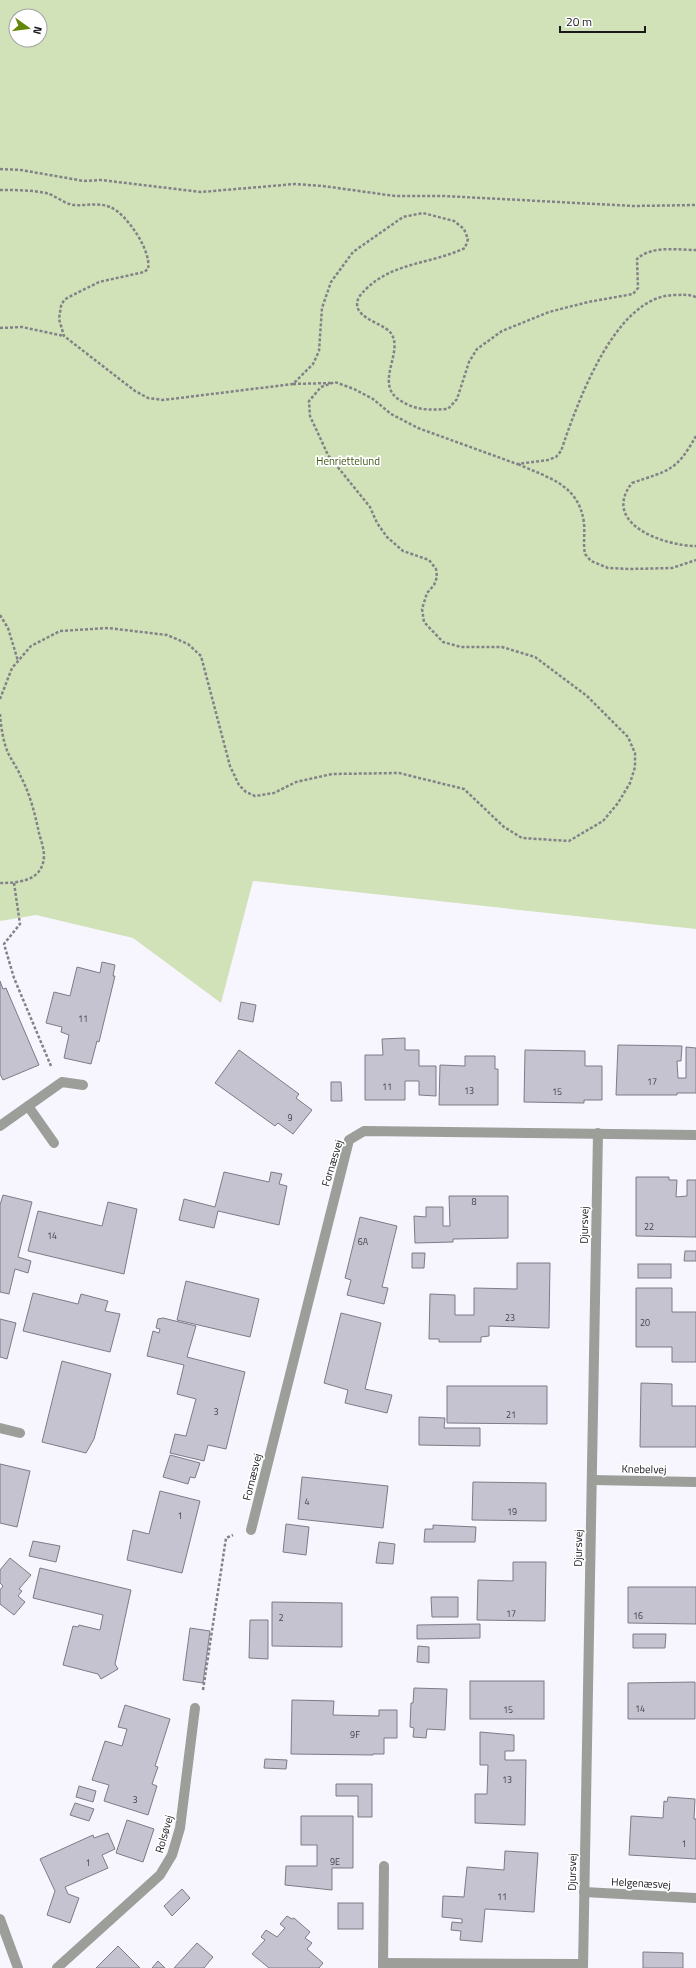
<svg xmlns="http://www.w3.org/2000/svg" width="696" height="1968" font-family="'Titillium Web',sans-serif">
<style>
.green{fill:#d1e2b8;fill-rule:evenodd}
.building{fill:#c5c3d0;stroke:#7d7b87}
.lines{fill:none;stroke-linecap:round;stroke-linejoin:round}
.path{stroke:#838288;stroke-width:2.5;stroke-dasharray:3 2;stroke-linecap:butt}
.minor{stroke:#9c9e99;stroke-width:10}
.labels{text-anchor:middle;stroke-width:3.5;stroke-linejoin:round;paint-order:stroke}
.number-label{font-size:9px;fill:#434249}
.park-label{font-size:11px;fill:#415714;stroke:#fff}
.street-label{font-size:11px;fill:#18171c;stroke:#fff}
</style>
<rect width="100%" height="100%" fill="#f7f6fe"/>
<path class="green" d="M0 0H696V929L253 881 221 1003 133 938 36 915 0 921ZM16 16H40V40H16Z"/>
<g class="building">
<path d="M102 962 115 965 113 976H115L99 1042 97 1041 91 1064 64 1058 69 1035 61 1032 62 1027 46 1023 54 992 70 996 77 967 100 973Z"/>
<path d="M0 981 3 989 6 988 39 1065 3 1080 0 1074Z"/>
<path d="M241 1002 256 1005 253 1022 238 1019Z"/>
<path d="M405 1038V1050H419V1066H436V1096L419 1095V1081H405V1100H365V1055H383L382 1039Z"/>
<path d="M618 1045 682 1046 681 1061H677L678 1078H686V1047L696 1048V1093H677V1095H616Z"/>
<path d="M239 1050 299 1094 296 1098 312 1110 293 1134 278 1123 275 1126 215 1083Z"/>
<path d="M525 1050 585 1051V1066H602V1100H584V1103L524 1102Z"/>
<path d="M465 1056H495V1069H498V1105H439L440 1065 465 1066Z"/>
<path d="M331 1082H341L342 1101H331Z"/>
<path d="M224 1172 269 1182 271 1172 282 1174 279 1184 287 1186 279 1225 218 1211 214 1228 179 1220 184 1199 215 1207Z"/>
<path d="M636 1177H669V1180H677L676 1197 687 1196V1180H696V1237L636 1236Z"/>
<path d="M3 1195 32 1202 18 1257 31 1261 28 1273 15 1269 9 1294 0 1292V1205Z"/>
<path d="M449 1196H508V1238L453 1239V1242L415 1243 414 1216 426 1217V1207H443V1226H450Z"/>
<path d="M108 1202 137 1209 124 1274 28 1251 38 1211 102 1226Z"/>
<path d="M360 1217 397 1226 382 1287 388 1288 384 1304 347 1295 351 1280 345 1278Z"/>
<path d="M685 1251H696V1261H684Z"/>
<path d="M412 1253H425L424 1268H412Z"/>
<path d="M517 1263H550L549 1328 489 1326V1336L481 1337V1342H439V1339H429L430 1294 455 1295V1315H474V1288L517 1289Z"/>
<rect x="638" y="1264" width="33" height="14"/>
<path d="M186 1281 259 1299 250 1337 177 1320Z"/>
<path d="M636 1288H672V1312H696V1362H672V1347H636Z"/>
<path d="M33 1293 78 1304 81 1294 108 1301 105 1311 120 1314 110 1352 23 1331Z"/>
<path d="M341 1313 381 1323 365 1389 392 1395 387 1413 345 1403 348 1390 324 1383Z"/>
<path d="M163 1318 196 1326 187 1357 245 1372 226 1449 208 1445 204 1461 170 1453 175 1434 186 1436 196 1399 177 1394 184 1365 147 1356 153 1331 159 1333 160 1329 156 1328 158 1319Z"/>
<path d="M0 1319 16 1323 7 1359 0 1357Z"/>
<path d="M62 1361 111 1374 94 1439 86 1453 42 1442Z"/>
<path d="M641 1383 672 1384V1406H696V1447H640Z"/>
<path d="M447 1386H547V1424L447 1423Z"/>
<path d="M419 1417 445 1418 444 1428H480V1446L419 1445Z"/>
<path d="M170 1455 200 1463 195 1478 190 1477 188 1484 163 1477Z"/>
<path d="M0 1464 30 1471 17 1527 0 1523Z"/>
<path d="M302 1477 388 1486 383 1528 298 1519Z"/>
<path d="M473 1482 546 1483V1521L472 1520Z"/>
<path d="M160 1491 200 1501 182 1573 127 1560 133 1530 149 1534Z"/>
<path d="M286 1524 309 1527 306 1555 283 1552Z"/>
<path d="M433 1525 476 1527 475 1542H424L425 1529H433Z"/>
<path d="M33 1541 60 1546 56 1562 29 1556Z"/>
<path d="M379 1542 395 1544 393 1564 376 1563Z"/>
<path d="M10 1558 31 1575 19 1589 22 1591 18 1596 25 1602 14 1615 0 1604V1590L3 1586 0 1583V1570Z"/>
<path d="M513 1562H546L545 1621 477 1620 478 1580 513 1581Z"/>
<path d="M40 1568 131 1590 115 1664 118 1669 101 1679 98 1674 63 1665 73 1626 78 1627 79 1625 100 1630 103 1615 33 1598Z"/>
<path d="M628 1587H696V1624L628 1623Z"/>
<path d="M431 1597H458V1617H432Z"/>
<path d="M272 1602 342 1603V1647L272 1646Z"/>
<path d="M250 1620H268V1659L249 1658Z"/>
<path d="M480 1624V1638L417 1639V1625Z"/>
<path d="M190 1628 210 1631 203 1683 183 1680Z"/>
<path d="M633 1634H666L665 1648H633Z"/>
<path d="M418 1646 429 1647V1663L417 1662Z"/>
<rect x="470" y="1681" width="74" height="38"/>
<path d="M695 1682V1719H628V1683Z"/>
<path d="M414 1688 447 1689 445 1730 427 1729 426 1738 413 1737 414 1728 410 1727 411 1703H413Z"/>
<path d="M292 1700 334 1701 333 1715 379 1716V1710H397V1738H384V1754H373V1755L291 1754Z"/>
<path d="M125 1705 170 1719 155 1766 158 1767 152 1784 157 1786 148 1815 104 1801 109 1785 92 1780 105 1741 122 1746 127 1729 118 1727Z"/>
<path d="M480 1732 514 1735V1751H505V1760H526L525 1825 475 1823V1794H487L488 1765H480Z"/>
<path d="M265 1759 287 1760 286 1769 264 1768Z"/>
<path d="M336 1784H372V1817H358V1796H336Z"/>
<path d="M79 1786 96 1791 93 1802 76 1797Z"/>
<path d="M668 1797 695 1799 694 1819H696V1859L629 1855 631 1816 663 1818 664 1801 667 1802Z"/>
<path d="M75 1803 94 1809 89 1821 70 1815Z"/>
<path d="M301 1816H353V1868H332V1890L285 1885 286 1866H317V1845H301Z"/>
<path d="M127 1820 154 1829 143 1862 116 1853Z"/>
<path d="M108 1833 115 1849 102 1855 108 1868 65 1887 68 1894 79 1898 70 1923 47 1915 55 1891 40 1859 93 1835 94 1838Z"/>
<path d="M505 1851 538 1853 534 1912 485 1909 482 1942 460 1940 461 1931 451 1930 452 1922 462 1923V1919L442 1917 443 1896 464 1897 467 1867 504 1870Z"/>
<path d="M182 1889 190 1898 172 1916 164 1906Z"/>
<rect x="338" y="1903" width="25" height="26"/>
<path d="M287 1916 292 1919 294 1918 310 1932 305 1938 312 1943 307 1949 323 1963 319 1968H269L252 1954 265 1940 261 1937 266 1930 277 1937 285 1928 280 1924Z"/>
<path d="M197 1943 213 1957 204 1968H174Z"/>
<path d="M118 1946 140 1968H96Z"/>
<path d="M643 1952 683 1953V1968H643Z"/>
<path d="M158 1961 165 1968H152Z"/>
</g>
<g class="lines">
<g class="path">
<path d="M0 169 21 170 84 181 101 180 201 192 295 184 323 186 395 196H444L634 206 696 205"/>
<path d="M0 190C15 190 31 190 46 193 55 195 64 204 74 205 86 206 98 202 110 207 126 213 152 251 148 269L144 272 99 282 69 297 64 300 61 306 59 319 64 336 135 391 148 398 163 400 293 384 313 364 319 351 322 308 331 282 353 252 403 217 423 213 454 221 464 229 468 239 465 248C431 264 395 262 367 288 364 291 361 294 359 297 349 317 381 322 390 332 406 351 372 384 401 401 417 411 431 410 448 409L457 399 469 362 477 349 502 331 549 312 588 302 633 294 638 288 637 259C652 245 677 250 696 250"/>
<path d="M0 328 22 327 64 336"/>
<path d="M293 384 332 383"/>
<path d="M696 436C676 472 669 470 632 483 600 524 665 546 696 546"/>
<path d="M518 464C548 478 579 484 584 523 585 533 583 544 585 554L591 561 608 568 630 569 672 568 696 560"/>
<path d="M0 615 8 628 18 661"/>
<path d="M0 699 12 668 31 646 60 631 108 628 167 635 188 644 201 656 230 766 239 785 246 792 255 796 274 793 296 782 332 774 399 773 464 789 504 827 522 838 569 841 603 821 618 803 630 783 635 767V753L628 737 587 696 535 657 502 647H461L443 642 424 622 422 609 427 593 434 585 437 577 436 569 429 560 403 551 387 537 377 523 370 507 328 455 310 416 309 401 321 387 335 382 354 389 373 399 391 414 418 428 517 464 548 460 556 457 561 451C577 404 615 295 675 295 683 295 689 294 696 297"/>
<path d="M0 714C1 727 3 741 8 753 12 761 18 769 21 777 30 794 35 814 39 833 41 840 44 849 44 856 43 881 19 883 0 883"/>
<path d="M14 883 20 924 4 944 14 978 51 1066"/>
<path d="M203 1690 226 1538 233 1535"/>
</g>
<g class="minor">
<path d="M28 1106 54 1143"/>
<path d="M0 1126 62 1082 83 1085"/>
<path d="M0 1428 20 1433"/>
<path d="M592 1480 696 1482"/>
<path d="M251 1530 349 1140 364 1131 696 1135"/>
<path d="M584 1892 696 1898"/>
<path d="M0 1919 18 1968"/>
<path d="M383 1963 583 1964"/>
<path d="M57 1968 160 1875 172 1855 180 1828 195 1708"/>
<path d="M383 1968 384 1866"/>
<path d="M583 1968 598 1133"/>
</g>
</g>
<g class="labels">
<g class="number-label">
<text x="83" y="1022">11</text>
<text x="652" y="1085">17</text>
<text x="387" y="1090">11</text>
<text x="469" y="1094">13</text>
<text x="557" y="1095">15</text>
<text x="290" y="1121">9</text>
<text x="474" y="1205">8</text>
<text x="649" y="1230">22</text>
<text x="52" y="1239">14</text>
<text x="363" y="1245">6A</text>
<text x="510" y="1321">23</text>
<text x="645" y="1326">20</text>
<text x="216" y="1415">3</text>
<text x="511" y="1418">21</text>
<text x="307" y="1505">4</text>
<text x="512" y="1515">19</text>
<text x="180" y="1519">1</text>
<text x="511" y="1617">17</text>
<text x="638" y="1619">16</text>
<text x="281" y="1621">2</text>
<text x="640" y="1712">14</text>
<text x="508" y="1713">15</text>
<text x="355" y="1738">9F</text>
<text x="507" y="1783">13</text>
<text x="135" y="1803">3</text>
<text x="684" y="1847">1</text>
<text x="335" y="1865">9E</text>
<text x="88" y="1866">1</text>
<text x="502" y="1900">11</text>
</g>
<g class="park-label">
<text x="348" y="465">Henriettelund</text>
</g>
<g class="street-label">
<text transform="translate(332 1163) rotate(-73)" y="4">Fornæsvej</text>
<text transform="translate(584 1225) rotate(-89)" y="4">Djursvej</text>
<text transform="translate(644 1469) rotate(1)" y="4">Knebelvej</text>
<text transform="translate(252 1477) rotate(-76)" y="4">Fornæsvej</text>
<text transform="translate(578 1548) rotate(-89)" y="4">Djursvej</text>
<text transform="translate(164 1834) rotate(-74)" y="4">Rolsøvej</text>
<text transform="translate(572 1872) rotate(-89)" y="4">Djursvej</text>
<text transform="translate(641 1883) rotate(3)" y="4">Helgenæsvej</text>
</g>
</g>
<g transform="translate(28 28) rotate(104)"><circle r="19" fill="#ffffff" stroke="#a3a2a4"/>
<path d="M0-3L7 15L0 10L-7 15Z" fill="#648707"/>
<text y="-6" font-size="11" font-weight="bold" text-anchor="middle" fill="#18171c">N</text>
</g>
<path d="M560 26v6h85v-6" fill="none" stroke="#18171c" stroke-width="2"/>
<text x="566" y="26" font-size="12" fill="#18171c" stroke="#ffffff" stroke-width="3" paint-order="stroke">20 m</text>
</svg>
